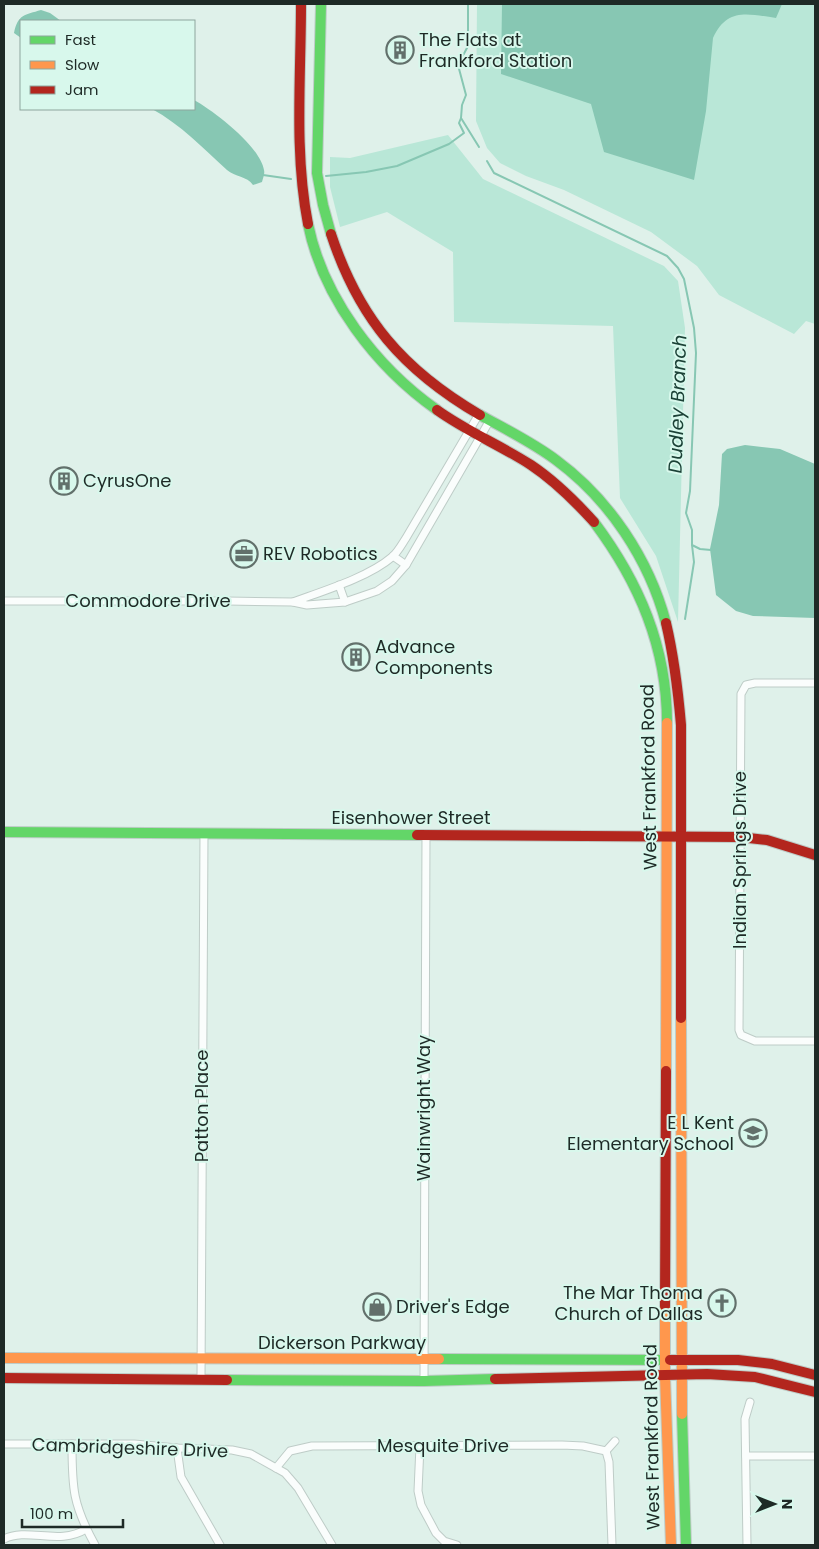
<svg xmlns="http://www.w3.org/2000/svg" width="819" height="1549" font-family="Poppins,sans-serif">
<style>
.green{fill:#b9e7d7}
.water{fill:#87c7b3}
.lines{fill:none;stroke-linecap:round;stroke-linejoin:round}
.stream{stroke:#87c7b3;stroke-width:2}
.street-casing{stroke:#beccc7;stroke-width:9}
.fast-casing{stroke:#beccc7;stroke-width:12}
.slow-casing{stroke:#beccc7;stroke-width:12}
.jam-casing{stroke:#beccc7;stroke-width:12}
.street{stroke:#fafdfc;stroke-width:7}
.fast{stroke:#63d668;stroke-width:10}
.slow{stroke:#ff974d;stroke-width:10}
.jam{stroke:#b3261e;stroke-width:10}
.labels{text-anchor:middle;stroke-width:4;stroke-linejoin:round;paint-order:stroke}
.poi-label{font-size:18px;fill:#1e2a26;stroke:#d8f8ec;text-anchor:start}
.street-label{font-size:18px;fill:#1e2a26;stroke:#d8f8ec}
.water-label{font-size:19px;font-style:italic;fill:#1b4136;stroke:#d8f8ec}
</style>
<rect width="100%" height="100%" fill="#dff1ea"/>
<g class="green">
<path d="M477 4H815V324L806 321 794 334 719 295 697 266 651 232 564 190 526 176 500 163 487 148 476 121Z"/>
<path d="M448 135 483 179 664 266 678 281 685 328 678 622 656 556 620 498 613 326 454 322 453 252 387 212 340 227 330 187V157L350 158Z"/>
</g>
<g class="water">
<path d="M502 4H782L776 18C748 14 727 7 713 38L706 111 694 180 604 152 591 104 501 74Z"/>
<path d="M41 10 50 13 61 21H21V38L14 33C18 14 25 15 41 10Z"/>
<path d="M194 100C214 111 260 146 264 170 265 174 263 178 262 182L253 185C247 176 235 177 227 170 204 149 180 124 152 109H194Z"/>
<path d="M745 445 780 449 815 464V618L753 616 736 611 716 595 710 549 719 505 722 454 727 449Z"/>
</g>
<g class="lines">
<g class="stream">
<path d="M468 4V46L458 65 466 95 462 105 461 118 479 147"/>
<path d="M487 161 494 173 667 256 678 268 684 279 694 328 696 353 690 491 686 513 692 530V545L700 549 711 550"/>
<path d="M263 175 291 179"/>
<path d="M326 176 366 172 397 166 449 144 464 133 459 123 461 118"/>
<path d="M685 619 694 562 692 545"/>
</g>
<g class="street-casing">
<g id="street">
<path d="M393 556 406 565"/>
<path d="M339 585 345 602"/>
<path d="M4 601H227L293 602 307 605 345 602 377 591 392 581 406 565 490 420"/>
<path d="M293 602C323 591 369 577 392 557 398 552 402 544 406 538L479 414"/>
<path d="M815 683H755L746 685 741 694 739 1030 741 1035 755 1041H815"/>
<path d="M201 1380 204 833"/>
<path d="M424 1381 426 834"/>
<path d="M4 1444H134L177 1448 232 1450 251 1454 285 1473 298 1488 332 1545"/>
<path d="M72 1444C72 1489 73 1505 95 1545"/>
<path d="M420 1446 418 1491 421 1505 436 1533 444 1541 457 1545"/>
<path d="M177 1448 181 1477 220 1545"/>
<path d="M606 1451 609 1462 612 1545"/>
<path d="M606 1451 615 1441"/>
<path d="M746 1456H815"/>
<path d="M276 1468 290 1451 312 1446 562 1445 583 1446 606 1451"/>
<path d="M4 1539C28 1527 59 1546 86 1529"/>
<path d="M747 1545 745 1419 750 1402"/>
</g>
</g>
<g class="fast-casing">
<g id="fast">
<path d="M321 4 317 173 323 205 331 234"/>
<path d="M308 224C323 298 376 367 437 410"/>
<path d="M480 415C505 429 532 442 556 460 609 499 649 559 666 623"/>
<path d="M594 522C639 582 667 647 667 723"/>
<path d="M4 832 417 835"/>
<path d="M439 1359 670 1360"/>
<path d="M227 1380 424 1381 495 1379"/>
<path d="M682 1414 686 1545"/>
</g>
</g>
<g class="slow-casing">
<g id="slow">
<path d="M681 1018 682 1414"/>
<path d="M666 1071 667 723"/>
<path d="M665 1306V1376L671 1545"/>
<path d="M4 1358 439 1359"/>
</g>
</g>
<g class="jam-casing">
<g id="jam">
<path d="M301 4C301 77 294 152 308 224"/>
<path d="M331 234C359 319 403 370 480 415"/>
<path d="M437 410C466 431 500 445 531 465 555 481 575 501 594 522"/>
<path d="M666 623C674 657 678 690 681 725V1018"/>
<path d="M417 835 740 837 767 840 815 855"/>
<path d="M665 1306 666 1071"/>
<path d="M670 1360H738L772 1364 815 1375"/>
<path d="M4 1378 227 1380"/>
<path d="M495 1379 707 1374 755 1377 815 1392"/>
</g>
</g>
<use href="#street" class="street"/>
<use href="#fast" class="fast"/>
<use href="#slow" class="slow"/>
<use href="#jam" class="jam"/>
</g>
<defs>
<g id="building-ring" transform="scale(1.4375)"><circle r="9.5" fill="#d8f8ec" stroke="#62706b" stroke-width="1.5"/><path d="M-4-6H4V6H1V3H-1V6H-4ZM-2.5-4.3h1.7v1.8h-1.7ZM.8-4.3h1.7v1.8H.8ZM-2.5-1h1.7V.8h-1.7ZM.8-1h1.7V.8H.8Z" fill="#62706b"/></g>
<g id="office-ring" transform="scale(1.4375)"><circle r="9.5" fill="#d8f8ec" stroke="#62706b" stroke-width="1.5"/><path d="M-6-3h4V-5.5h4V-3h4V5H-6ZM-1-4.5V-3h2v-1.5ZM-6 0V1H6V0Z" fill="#62706b"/></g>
<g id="school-ring" transform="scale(1.4375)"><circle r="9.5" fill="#d8f8ec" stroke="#62706b" stroke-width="1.5"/><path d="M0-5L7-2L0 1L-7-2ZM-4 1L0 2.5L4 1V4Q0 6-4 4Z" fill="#62706b"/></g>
<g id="church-ring" transform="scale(1.4375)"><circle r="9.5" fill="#d8f8ec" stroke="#62706b" stroke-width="1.5"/><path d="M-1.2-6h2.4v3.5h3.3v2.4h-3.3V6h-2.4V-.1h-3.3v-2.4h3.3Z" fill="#62706b"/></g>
<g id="shop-ring" transform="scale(1.4375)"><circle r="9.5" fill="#d8f8ec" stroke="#62706b" stroke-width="1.5"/><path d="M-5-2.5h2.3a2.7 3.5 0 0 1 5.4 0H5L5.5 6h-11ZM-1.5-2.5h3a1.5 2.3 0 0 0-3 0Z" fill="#62706b"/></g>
</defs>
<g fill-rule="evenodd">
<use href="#building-ring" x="400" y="50"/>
<use href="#building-ring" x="64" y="481"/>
<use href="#office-ring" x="244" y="554"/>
<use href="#building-ring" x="356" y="657"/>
<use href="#school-ring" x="753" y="1133"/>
<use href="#church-ring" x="722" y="1303"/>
<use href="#shop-ring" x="377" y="1307"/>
</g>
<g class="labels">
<g class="poi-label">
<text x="419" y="46">The Flats at<tspan x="419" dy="21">Frankford Station</tspan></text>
<text x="83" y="487">CyrusOne</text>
<text x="263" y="560">REV Robotics</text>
<text x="375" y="653">Advance<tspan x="375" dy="21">Components</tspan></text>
<text x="734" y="1129" text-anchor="end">E L Kent<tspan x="734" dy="21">Elementary School</tspan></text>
<text x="703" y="1299" text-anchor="end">The Mar Thoma<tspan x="703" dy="21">Church of Dallas</tspan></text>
<text x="396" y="1313">Driver's Edge</text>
</g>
<g class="street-label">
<text x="148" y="607">Commodore Drive</text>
<text transform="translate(649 777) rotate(-91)" y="6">West Frankford Road</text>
<text x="411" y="824">Eisenhower Street</text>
<text transform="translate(740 860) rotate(-90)" y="6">Indian Springs Drive</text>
<text transform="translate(202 1106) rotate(-90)" y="6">Patton Place</text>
<text transform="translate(424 1108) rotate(-90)" y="6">Wainwright Way</text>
<text x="342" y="1349">Dickerson Parkway</text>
<text transform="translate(652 1437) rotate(-91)" y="6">West Frankford Road</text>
<text x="443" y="1452">Mesquite Drive</text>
<text transform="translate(130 1448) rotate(2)" y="6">Cambridgeshire Drive</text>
</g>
<g class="water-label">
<text transform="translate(677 404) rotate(-88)" y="7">Dudley Branch</text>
</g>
</g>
<rect width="819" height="1549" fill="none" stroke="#1e2a26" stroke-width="10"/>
<rect x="20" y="20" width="175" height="90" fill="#d8f8ec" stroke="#8ea69d"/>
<rect x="30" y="36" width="25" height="8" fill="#63d668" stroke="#8ea69d"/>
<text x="65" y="45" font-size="15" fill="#1e2a26">Fast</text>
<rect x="30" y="61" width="25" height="8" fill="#ff974d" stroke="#8ea69d"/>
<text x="65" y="70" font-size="15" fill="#1e2a26">Slow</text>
<rect x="30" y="86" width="25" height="8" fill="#b3261e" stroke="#8ea69d"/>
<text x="65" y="95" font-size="15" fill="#1e2a26">Jam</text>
<g transform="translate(774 1504) rotate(90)" stroke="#d8f8ec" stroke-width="4" paint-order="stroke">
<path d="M0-4L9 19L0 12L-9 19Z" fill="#1e2a26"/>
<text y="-8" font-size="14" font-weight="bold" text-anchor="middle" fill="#1e2a26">N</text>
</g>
<path d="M22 1519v8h101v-8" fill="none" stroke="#1e2a26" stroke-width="2.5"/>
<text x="30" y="1519" font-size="15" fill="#1e2a26" stroke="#d8f8ec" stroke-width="4" paint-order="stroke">100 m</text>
</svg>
